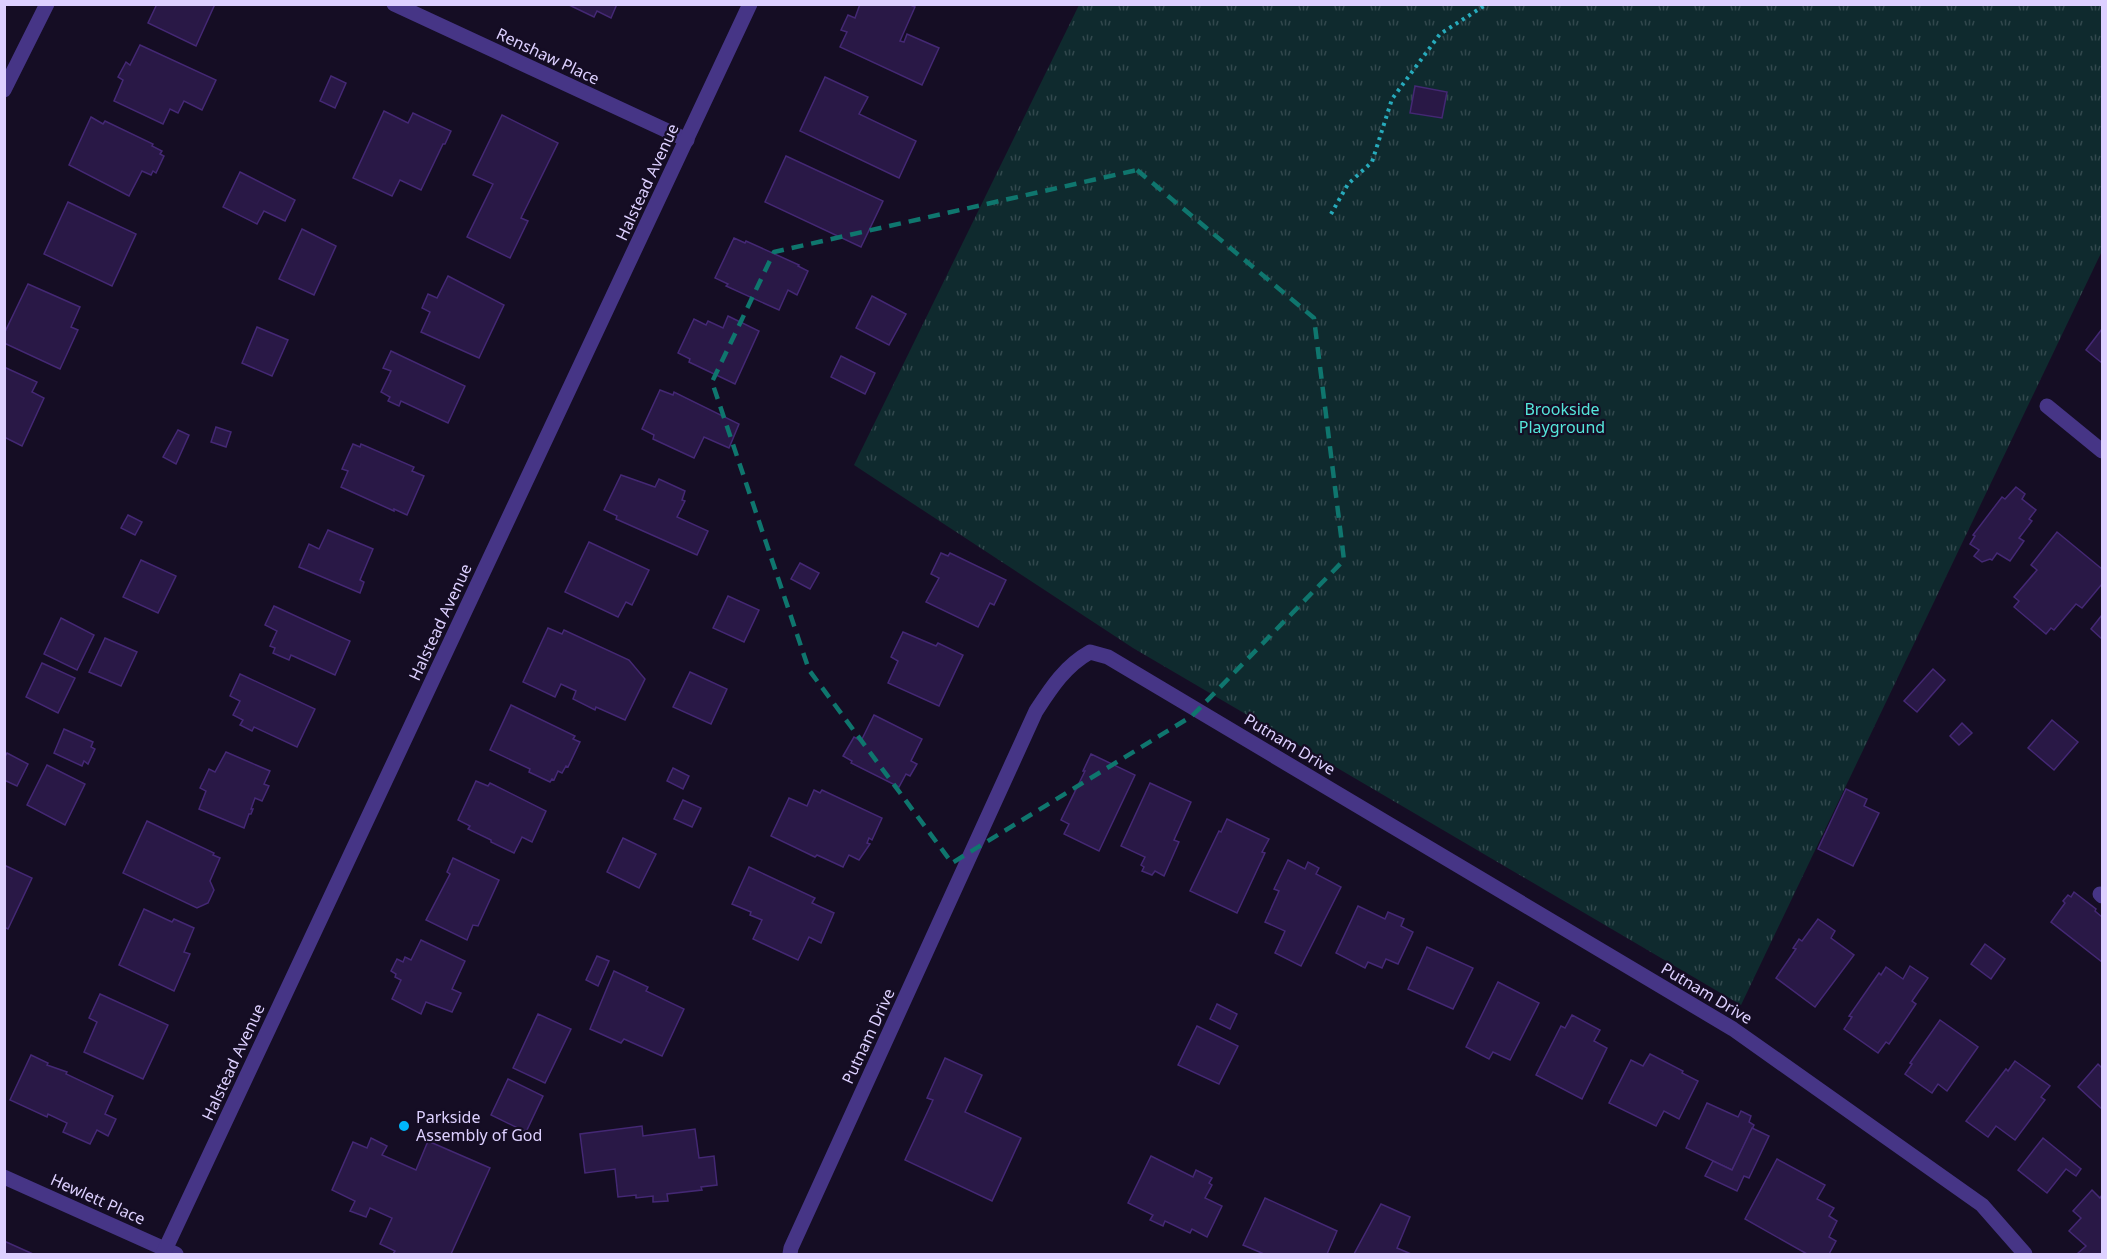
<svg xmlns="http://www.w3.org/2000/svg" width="2107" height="1259" font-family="'Noto Sans',sans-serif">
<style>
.park{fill:url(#park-tufts)}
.building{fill:#291846;stroke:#442874;stroke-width:1.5}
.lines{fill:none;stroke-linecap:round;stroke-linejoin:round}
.path{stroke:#27abbc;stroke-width:4;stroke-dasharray:3 4.5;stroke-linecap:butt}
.minor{stroke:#463586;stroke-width:15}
.marked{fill:none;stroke:#0f766e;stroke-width:4.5;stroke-dasharray:12 8;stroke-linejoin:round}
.poi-dot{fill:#00b7fb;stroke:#150d24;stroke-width:2}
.labels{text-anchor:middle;stroke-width:4.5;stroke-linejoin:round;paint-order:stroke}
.street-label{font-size:16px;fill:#ddd0ff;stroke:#150d24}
.park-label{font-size:16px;fill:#55e6db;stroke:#150d24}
.poi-label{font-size:16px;fill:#ddd0ff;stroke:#150d24;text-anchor:start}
</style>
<defs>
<pattern id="park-tufts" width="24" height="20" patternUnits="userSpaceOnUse" patternTransform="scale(1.5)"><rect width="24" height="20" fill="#0f2a2e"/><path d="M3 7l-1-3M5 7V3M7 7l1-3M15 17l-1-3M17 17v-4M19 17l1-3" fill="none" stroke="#32484d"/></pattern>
</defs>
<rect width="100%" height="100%" fill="#150d24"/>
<path class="park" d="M1079 5H2102V251L1741 1005 1133 648 854 465Z"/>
<g class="building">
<path d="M157 4H215L196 46 148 23Z"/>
<path d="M567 4H617L611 18 597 11 594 17Z"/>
<path d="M860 4H908L915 7 900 41 904 42 907 34 939 48 922 85 840 47 847 32 841 30 848 15 855 18Z"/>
<path d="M140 45 216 80 202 110 184 101 178 113 170 109 163 124 114 101 123 80 118 77 126 62 130 65Z"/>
<path d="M331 76 346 83 335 108 320 101Z"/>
<path d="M825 77 868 97 859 114 916 141 899 178 800 131Z"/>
<path d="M1415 86 1447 92 1442 118 1410 113Z"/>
<path d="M384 111 408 123 413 113 451 131 445 144H443L421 190 400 180 392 196 353 178Z"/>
<path d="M502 115 558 143 521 218 528 221 510 258 467 237 493 184 473 175Z"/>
<path d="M91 117 103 124 105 121 153 144 152 146 162 151 160 154 164 156 156 173 153 171 151 175 142 171 129 196 69 165Z"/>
<path d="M786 156 883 201 861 247 765 202Z"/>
<path d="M240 172 295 200 285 221 264 211 257 224 223 207Z"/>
<path d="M68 202 136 234 112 286 44 254Z"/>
<path d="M302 229 336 246 314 295 279 279Z"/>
<path d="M734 238 745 243 746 241 799 265 798 266 808 271 797 295 788 290 779 310 726 286 728 284 715 278Z"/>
<path d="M448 276 504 305 479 358 421 332 430 312 422 308 428 294 437 298Z"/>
<path d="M28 284 80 307 71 327 78 330 60 369 4 343V334Z"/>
<path d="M872 296 906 314 889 345 856 328Z"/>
<path d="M728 316 759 331 735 384 689 362 690 359 678 353 694 319 706 325 708 321 723 328Z"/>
<path d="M257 327 288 340 272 376 242 363Z"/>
<path d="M2102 329V363L2086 350Z"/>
<path d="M391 351 465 386 448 423 401 401 399 406 388 401 390 397 381 392 391 371 383 368Z"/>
<path d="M841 356 875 373 865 394 831 377Z"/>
<path d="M4 367 37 382 32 392 44 398 22 446 4 437Z"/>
<path d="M660 390 673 395 674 392 739 424 729 448 704 437 694 458 653 439 654 435 642 429Z"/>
<path d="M216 427 231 432 226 447 211 442Z"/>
<path d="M178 430 189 435 176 464 163 457Z"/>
<path d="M353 444 360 447 361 444 414 467 412 471 424 476 407 515 394 509V511L341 487 348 471 342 469Z"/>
<path d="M621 475 655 487 659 479 685 491 682 500 685 501 677 517 708 531 697 555 616 519 617 516 604 510Z"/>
<path d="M2016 487 2025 494 2022 499 2036 510 2029 519 2032 521 2019 538 2024 541 2010 561 1997 553 1992 560 1990 559 1982 562 1974 556 1979 550 1970 544 1975 536 1973 535 2002 497 2005 499Z"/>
<path d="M128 515 142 522 135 535 121 528Z"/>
<path d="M328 530 373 549 360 580 364 582 360 593 299 567 309 544 319 549Z"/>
<path d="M2057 532 2102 569V584L2082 608 2076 604 2054 630 2051 628 2046 634 2014 607 2019 601 2014 597 2037 570 2031 565Z"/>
<path d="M589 542 649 570 632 605 626 602 618 617 565 592Z"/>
<path d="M941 553 948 556 950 553 1006 580 994 605 990 603 978 627 926 602 939 578 931 574Z"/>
<path d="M141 560 176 576 158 613 123 597Z"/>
<path d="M800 563 819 573 810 589 791 579Z"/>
<path d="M728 596 759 610 744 642 713 628Z"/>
<path d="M274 606 350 641 335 675 291 655 289 660 273 653 275 648 270 646 277 631 265 625Z"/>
<path d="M2102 615V639L2091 629Z"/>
<path d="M61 618 94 635 77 670 44 654Z"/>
<path d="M548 628 562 634 564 630 629 660 645 679 625 720 596 707 595 710 573 699 576 691 561 684 555 697 523 682Z"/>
<path d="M903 632 936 646 938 643 963 655 939 706 888 683 898 661 891 657Z"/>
<path d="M105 638 137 652 121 686 89 672Z"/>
<path d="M42 663 75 678 58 713 26 697Z"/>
<path d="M1933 669 1945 680 1917 712 1904 701Z"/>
<path d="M690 672 727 689 711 724 673 707Z"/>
<path d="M240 674 315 709 297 747 254 727 252 731 240 725 243 720 233 715 240 701 230 696Z"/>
<path d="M511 705 575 736 573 739 580 742 568 767 566 766 562 773 558 771 554 780 552 779 550 782 529 772 530 769 490 750Z"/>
<path d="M874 715 922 739 911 761 917 764 910 776 906 774 899 787 851 763 852 761 843 756 854 737 861 741Z"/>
<path d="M2052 720 2078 742 2054 770 2028 748Z"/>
<path d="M1962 723 1972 733 1959 745 1950 736Z"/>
<path d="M64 729 93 742 91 747 95 749 88 764 84 761 82 766 54 753Z"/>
<path d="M226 752 270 771 264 784 269 786 262 801 255 798 251 809H253L251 814H249L244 828 199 809 206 791 200 788 209 769 215 772Z"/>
<path d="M7 753 28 764 17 786 4 780V758Z"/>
<path d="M1091 754 1135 775 1099 851 1064 834 1069 824 1061 820 1085 771H1083Z"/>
<path d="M47 765 85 784 65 825 27 805Z"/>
<path d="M673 768 689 776 683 789 667 781Z"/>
<path d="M476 781 488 786 490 783 546 811 532 842 522 837 514 853 491 842V840L468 829 470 826 458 820Z"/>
<path d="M1150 783 1191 802 1174 840 1179 842 1164 876 1155 871 1152 875 1142 871 1144 867 1141 865 1145 857 1121 846Z"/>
<path d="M1846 789 1867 799 1864 806 1879 813 1853 866 1818 849Z"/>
<path d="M814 790 820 793 822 790 882 818 872 840 869 838 867 843 870 844 859 860 849 855 843 867 817 855 815 857 771 836 789 798 807 806Z"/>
<path d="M683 800 701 808 692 827 674 819Z"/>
<path d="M1227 819 1269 839 1262 852 1265 853 1237 913 1190 891 1219 831 1221 832Z"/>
<path d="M147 821 214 853 213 855 220 858 210 881 214 890 208 903 197 908 123 873Z"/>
<path d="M623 838 656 854 639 888 607 872Z"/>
<path d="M453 858 499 880 478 926 473 925 467 940 426 920 450 874 447 872Z"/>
<path d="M1288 860 1305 869 1308 862 1319 868 1316 874 1341 887 1301 966 1275 953 1285 931 1265 922 1279 891 1274 889Z"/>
<path d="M4 865 32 878 8 929 4 927Z"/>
<path d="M749 867 815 898 812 903 834 913 821 943 809 937 798 960 753 939 762 920 750 915 751 912 732 904Z"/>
<path d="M2074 892 2096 909 2095 911 2102 917V962L2051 922 2065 903 2063 901 2068 895 2071 897Z"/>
<path d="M1358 906 1385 919 1388 912 1404 919 1401 926 1413 932 1398 964 1386 959 1382 968 1368 962 1365 968 1336 953Z"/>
<path d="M144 909 172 922 174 919 194 928 184 952 190 954 174 991 119 965Z"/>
<path d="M1818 919 1835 931 1831 938 1854 955 1815 1007 1776 978 1796 949 1793 948 1799 939 1802 941Z"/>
<path d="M421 940 465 961 452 989 461 993 452 1012 426 1002 421 1014 392 999 401 980 395 977 396 974 391 971 397 959 403 962 405 957 411 960Z"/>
<path d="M1985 944 2005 959 1991 979 1971 964Z"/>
<path d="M1427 947 1473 968 1453 1009 1408 989Z"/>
<path d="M597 956 609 961 598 986 586 980Z"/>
<path d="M1910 966 1928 978 1912 1001 1916 1004 1889 1044 1886 1042 1878 1053 1844 1029 1852 1017 1849 1016 1879 973 1881 975 1886 967 1903 979Z"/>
<path d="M614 971 648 987 646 991 684 1009 662 1056 624 1039 621 1043 590 1029Z"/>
<path d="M1498 982 1539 1003 1510 1060 1493 1052 1489 1059 1466 1047Z"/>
<path d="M100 994 168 1025 143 1079 84 1052 97 1022 89 1018Z"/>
<path d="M1217 1004 1237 1014 1230 1029 1210 1019Z"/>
<path d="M538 1014 571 1029 545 1083 513 1068Z"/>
<path d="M1572 1015 1600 1030 1594 1041 1607 1048 1582 1099 1536 1075 1561 1026 1565 1028Z"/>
<path d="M1940 1020 1978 1047 1947 1091 1938 1084 1932 1093 1905 1074 1912 1064 1910 1063Z"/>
<path d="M1197 1026 1238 1046 1219 1084 1178 1065Z"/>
<path d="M1650 1054 1683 1071 1682 1073 1698 1081 1679 1119 1664 1111 1656 1126 1609 1103 1631 1060 1643 1066Z"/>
<path d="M31 1055 48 1063 47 1065 67 1072 66 1074 113 1096 105 1114 116 1119 108 1136 97 1130 90 1144 63 1132 67 1123 48 1114 47 1117 10 1100Z"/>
<path d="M945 1058 982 1075 965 1112 1021 1138 992 1201 905 1160 933 1100 927 1098Z"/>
<path d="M2015 1061 2050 1086 2041 1097 2045 1100 2015 1140 1996 1126 1988 1137 1966 1121 2006 1069 2008 1071Z"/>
<path d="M2098 1064 2102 1068V1109L2078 1087Z"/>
<path d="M508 1079 543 1096 526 1132 491 1115Z"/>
<path d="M1707 1103 1738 1117 1741 1111 1751 1116 1749 1122 1754 1125 1732 1170 1686 1148Z"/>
<path d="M642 1126 643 1136 695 1129 699 1158 714 1156 717 1185 701 1187 702 1190 667 1194 668 1201 653 1202V1196L636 1198V1195L618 1197 615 1169 585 1173 580 1134Z"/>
<path d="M1752 1128 1769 1136 1749 1178 1744 1176 1737 1191 1705 1176 1713 1161 1732 1170Z"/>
<path d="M371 1138 387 1146 382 1155 416 1170 428 1141 490 1168 451 1254H393L395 1251 380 1244 392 1218 370 1208 366 1217 350 1211 355 1201 332 1190 353 1142 367 1148Z"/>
<path d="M2043 1138 2081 1169 2076 1176 2066 1169 2047 1193 2018 1170Z"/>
<path d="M1151 1156 1193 1177 1196 1170 1212 1178 1209 1183 1212 1185 1205 1198 1222 1206 1207 1237 1192 1229 1190 1233 1165 1221 1163 1226 1150 1220 1153 1215 1128 1203Z"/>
<path d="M1777 1159 1825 1185 1817 1199 1834 1208 1829 1216 1837 1221 1829 1237 1836 1241 1829 1254H1807L1745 1219Z"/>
<path d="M2092 1190 2100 1198 2102 1195V1254H2077L2086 1246 2069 1231 2081 1218 2073 1211Z"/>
<path d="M1265 1198 1337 1231 1327 1254H1264L1243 1245Z"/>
<path d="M1381 1204 1410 1217 1397 1248 1411 1254H1354Z"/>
<path d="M4 1241 33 1254H4Z"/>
</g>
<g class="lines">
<path class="path" d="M1331 214 1348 184 1372 162 1392 99 1440 34 1487 4"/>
<g class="minor">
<path d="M394 4 687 140"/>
<path d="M4 90 47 4"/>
<path d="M2047 406 2102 451"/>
<path d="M2100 894 2102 896"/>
<path d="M4 1177 176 1254"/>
<path d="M163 1254 750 4"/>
<path d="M790 1254 791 1248 1036 711C1051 688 1065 666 1090 652L1108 657 1733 1029 1982 1205 2025 1254"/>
</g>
</g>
<path class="marked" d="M1137 170 1314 318 1344 560 1192 716 952 863 809 670 712 382 774 252Z"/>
<circle class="poi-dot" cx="404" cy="1126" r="6"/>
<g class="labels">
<g class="street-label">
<text transform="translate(548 56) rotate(25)" y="6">Renshaw Place</text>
<text transform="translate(647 182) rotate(-65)" y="6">Halstead Avenue</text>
<text transform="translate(440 622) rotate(-65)" y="6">Halstead Avenue</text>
<text transform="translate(1290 744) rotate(31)" y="6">Putnam Drive</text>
<text transform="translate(1707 993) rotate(31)" y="6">Putnam Drive</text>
<text transform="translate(868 1036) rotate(-65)" y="6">Putnam Drive</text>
<text transform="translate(233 1062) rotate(-65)" y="6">Halstead Avenue</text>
<text transform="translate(98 1199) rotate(24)" y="6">Hewlett Place</text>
</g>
<g class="park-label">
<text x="1562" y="415">Brookside<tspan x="1562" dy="18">Playground</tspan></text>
</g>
<g class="poi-label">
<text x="416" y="1123">Parkside<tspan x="416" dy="18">Assembly of God</tspan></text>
</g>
</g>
<rect width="2107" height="1259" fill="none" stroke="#ddd0ff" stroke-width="12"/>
</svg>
